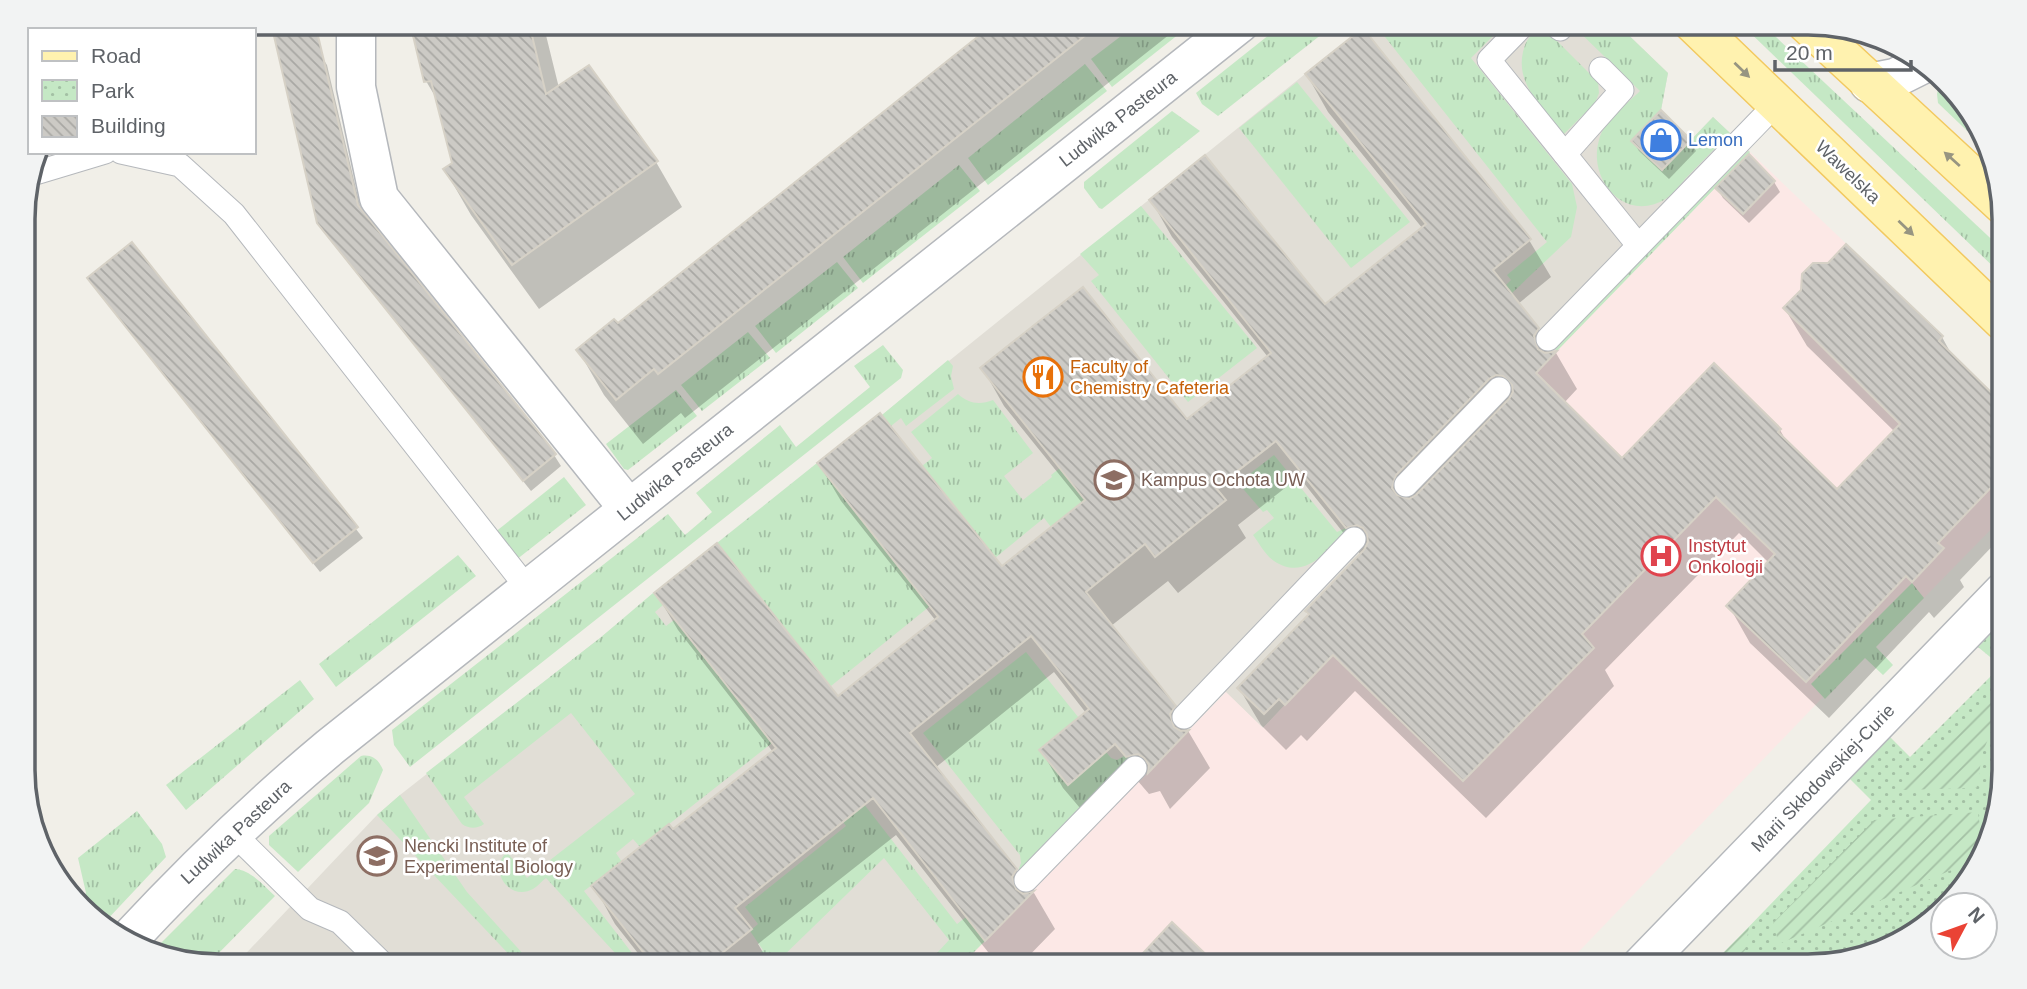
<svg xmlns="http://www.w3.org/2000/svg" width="2027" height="989" font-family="Arial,sans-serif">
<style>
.education{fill:#e1ded6}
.medical{fill:#fce8e6}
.grass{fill:url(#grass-tufts)}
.park{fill:url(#park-dots)}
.garden{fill:url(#garden-furrows)}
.shadow{fill:#0003}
.building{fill:url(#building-back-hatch);stroke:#d6d1c6;stroke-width:2;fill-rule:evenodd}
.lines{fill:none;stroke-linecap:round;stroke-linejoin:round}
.service-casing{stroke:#b5b8bc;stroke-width:25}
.minor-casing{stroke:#b5b8bc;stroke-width:41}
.primary-casing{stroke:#f2c960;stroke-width:41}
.service{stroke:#fff;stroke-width:23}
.minor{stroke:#fff;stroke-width:38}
.primary{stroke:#fff2af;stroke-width:38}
.oneway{fill:#979581}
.labels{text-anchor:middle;stroke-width:5;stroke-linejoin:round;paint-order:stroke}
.street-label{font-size:18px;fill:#5f6368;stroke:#fff}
.shop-label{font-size:18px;fill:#366cbe;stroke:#fff;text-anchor:start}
.food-label{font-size:18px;fill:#c56008;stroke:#fff;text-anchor:start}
.education-label{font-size:18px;fill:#785e54;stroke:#fff;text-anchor:start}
.health-label{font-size:18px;fill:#be3a42;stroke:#fff;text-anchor:start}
.rim{fill:none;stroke:#5f6368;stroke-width:3.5}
</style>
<defs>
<pattern id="grass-tufts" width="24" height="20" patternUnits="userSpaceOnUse" patternTransform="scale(1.75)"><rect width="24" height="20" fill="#c5e8c5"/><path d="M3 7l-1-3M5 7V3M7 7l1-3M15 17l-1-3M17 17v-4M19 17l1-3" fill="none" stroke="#a3c0a4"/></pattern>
<pattern id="park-dots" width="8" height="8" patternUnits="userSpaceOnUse" patternTransform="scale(1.75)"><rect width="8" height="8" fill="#c5e8c5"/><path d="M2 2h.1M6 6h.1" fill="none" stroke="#a3c0a4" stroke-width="1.8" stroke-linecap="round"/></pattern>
<pattern id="garden-furrows" width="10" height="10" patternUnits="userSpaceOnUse" patternTransform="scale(1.75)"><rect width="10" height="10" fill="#c5e8c5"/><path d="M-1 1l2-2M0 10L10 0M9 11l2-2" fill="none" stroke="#a3c0a4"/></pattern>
<pattern id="building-back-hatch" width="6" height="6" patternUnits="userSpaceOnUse" patternTransform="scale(1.75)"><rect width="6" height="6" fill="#cccac5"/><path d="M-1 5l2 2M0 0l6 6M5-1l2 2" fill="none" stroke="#a9a8a4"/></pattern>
</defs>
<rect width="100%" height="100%" fill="#f1efe8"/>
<path class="education" d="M1372 23H1616L1668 73 1661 110 1691 140 1713 117 1750 152 1305 610 1328 660 1263 728 1225 692 960 966H234L377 815 400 795 600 638 880 413 882 415 1305 74Z"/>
<path class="medical" d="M1750 152 1943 336 1939 342 2003 404 2004 516 1825 699 1823 697 1565 966H960L1226 692 1263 728 1327 660 1295 628 1308 614 1305 610Z"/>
<g class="grass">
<path d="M1138 23H1178L1184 30 1112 87 1091 59Z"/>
<path d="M1284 23H1336L1218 116 1202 104 1196 93Z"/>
<path d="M1374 23H1506L1471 58 1572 184 1577 207 1571 237 1512 293 1506 285 1511 280 1507 275 1547 242Z"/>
<path d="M1570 23H1616L1668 73 1661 110 1631 141 1662 170 1713 117 1730 133C1715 148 1700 164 1685 179 1680 185 1673 194 1667 198 1626 225 1587 180 1599 140 1604 120 1626 105 1640 91Z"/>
<path d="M1740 23H1761L2003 250V276Z"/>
<path d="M1539 30 1553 37 1598 82 1599 93 1595 103 1564 134C1545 110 1515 85 1523 52 1525 42 1530 34 1539 30Z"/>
<path d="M1085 64 1107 91 988 185 968 158Z"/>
<path d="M1940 80 1964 100 1983 146 1938 103 1937 94Z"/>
<path d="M1297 82 1410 222 1351 268 1239 128Z"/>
<path d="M1172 111 1200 131 1102 209 1099 208 1084 188V182Z"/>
<path d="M1748 151 1750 152 1557 351 1553 347Z"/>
<path d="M959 165 980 191 863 283 843 257Z"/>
<path d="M1141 206 1257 348 1188 402 1091 281 1099 275 1080 254Z"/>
<path d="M837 262 858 288 776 353 755 326Z"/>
<path d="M748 332 770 358 702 411 681 385Z"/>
<path d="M883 345 903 370 901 378 410 767 394 745 392 730 668 514 685 535 712 512 696 493 780 425 796 447 870 387 854 366Z"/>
<path d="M948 360 953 366 951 376 954 389 906 426 901 418 891 426 882 415Z"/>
<path d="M676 390 697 416 628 470 624 469 606 444Z"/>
<path d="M958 394C969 404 980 405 993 400L1033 453 1004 476 1023 500 1052 477 1051 475 1060 468 1085 500 1051 527 1044 518 995 558 922 466 932 458 911 432Z"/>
<path d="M1274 455 1337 532 1346 528 1347 530C1328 550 1305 582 1274 561 1266 556 1259 543 1253 535L1274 518 1267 510 1263 512 1238 483Z"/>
<path d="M817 463 930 606 831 686 717 543Z"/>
<path d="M564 477 586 505 516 560 494 533Z"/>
<path d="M458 555 476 576 336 687 319 664Z"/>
<path d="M1912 583 1924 598 1876 647 1893 665 1883 675 1865 658 1825 699 1811 684Z"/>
<path d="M653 593 663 605 655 612 666 626 674 620 772 743 640 847 633 839 616 853 622 862 584 891 642 966H627L546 878C542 881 538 886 533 889 510 902 487 870 507 852L527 878 635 794 571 713 464 797 484 824C477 829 469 829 462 824L426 773 600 638Z"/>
<path d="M1026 652 1111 758 1117 760 1126 755 1128 758 1018 871 1021 863 1020 855 923 733Z"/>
<path d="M300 680 314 699 186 810 166 785Z"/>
<path d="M361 756C372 754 379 760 383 770L369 803 298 872 269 845V836Z"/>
<path d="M853 790 957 924 966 917 985 941 960 966H925L949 940 884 858 773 966H749L763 950 750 931 758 924 745 907 846 826 835 811Z"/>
<path d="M400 795 467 892 534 966H520L377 815Z"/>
<path d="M137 811 162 844 166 857 104 923 79 902 86 893 78 858Z"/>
<path d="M235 869C251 870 264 886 275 896L208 964 153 951Z"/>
</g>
<path class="park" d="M2004 620V771L1984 857 1917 933 1821 966H1711L1871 800 1850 779 1890 737 1910 757 2001 666 1978 647Z"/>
<g class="garden">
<path d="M2004 684V706L1995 722 1982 754 1977 788 1902 790Z"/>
<path d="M1978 812C1979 826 1986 843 1984 856L1779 944 1773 923 1874 820Z"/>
<path d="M1749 927 1745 950 1730 966H1710Z"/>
</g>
<g class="shadow">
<path d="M219 23H242L243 30H183Z"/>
<path d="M412 23H543L559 88 656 162 682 207 539 309 471 215 445 170 454 163 439 103 426 81Z"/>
<path d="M998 23H1184L685 418 681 413 643 444 604 395 578 350 617 325Z"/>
<path d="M320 54 327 65 362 214 554 455 561 466 531 491 326 235 319 223Z"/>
<path d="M1307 75 1529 240 1551 277 1518 304 1538 329 1552 353H1556L1577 389 1564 403 1622 460 1780 430 1788 444 1837 492 1895 432 1807 346 1785 309 1942 337 1954 359 2003 406 2004 534 1960 580 1964 587 1934 618 1929 612 1829 718 1750 643 1729 606 1769 563 1739 533 1605 670 1614 686 1486 818 1355 691 1307 741 1301 735 1286 750 1261 725 1239 688 1310 615 1307 611 1361 555 1299 477 1238 525 1246 538 1178 593 1168 581 1111 626 1174 707 1210 768 1170 809 1160 791 1149 794 1137 780 1091 821 1063 788 1041 750 1086 713 1054 672 935 768 1016 870 1030 894 1034 893 1055 929 1019 966H999L896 835 758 944 771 966H648L615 924 594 886 673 832 773 752 678 630 656 593 838 698 936 621 841 501 819 464 1001 569 1083 504 1004 406 983 369 1187 421 1268 357 1172 237 1151 200 1325 307 1423 229 1328 112Z"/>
<path d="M1633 141H1690L1696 151 1669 179 1639 151Z"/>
<path d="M1774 182 1780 192 1749 223 1723 198 1717 188Z"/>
<path d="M132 244 363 538 320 572 96 288Z"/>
</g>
<g class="building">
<path d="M271 23H315L358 205 556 454 523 481 317 223Z"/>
<path d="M410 23H529L546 94 589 65 658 161 512 265 443 169 452 163 431 81 424 82Z"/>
<path d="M995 23H1101L658 374 654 369 616 400 576 350 614 319 618 323Z"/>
<path d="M1363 28 1531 239 1493 270 1539 328 1534 336 1538 349 1545 353 1557 351 1536 373 1622 458 1714 363 1781 429 1778 432 1837 489 1900 424 1783 308 1801 290 1802 274 1813 263H1828L1846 244 1943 336 1939 341 2003 404V475L1938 543 1944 548 1912 582 1906 576 1806 682 1726 606 1775 554 1716 497 1582 634 1594 648 1463 781 1333 655 1285 705 1279 699 1264 714 1237 688 1309 614 1305 611 1364 550 1368 542 1367 534 1363 528 1357 525 1346 528 1276 441 1216 488 1226 500 1155 557 1145 544 1086 592 1176 706 1170 714 1174 727 1181 731 1189 730 1148 773 1149 765 1144 758 1138 754 1126 757 1115 744 1068 785 1039 750 1089 709 1031 636 910 733 1017 869 1012 877 1016 889 1023 894 1034 891 985 941 873 798 735 908 752 929 706 966H654L591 886 669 824 673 829 776 748 654 593 717 543 838 696 938 617 817 463 880 413 1002 566 1085 500 980 368 1038 322 1083 287 1187 419 1271 353 1149 200 1205 155 1325 304 1426 224 1305 74ZM1496 375 1503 376 1512 385 1513 392 1509 399 1416 495 1409 499 1397 495 1392 488 1396 475 1489 379Z"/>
<path d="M1661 110 1691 140 1662 170 1631 141Z"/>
<path d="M1749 154 1775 181 1743 214 1715 188Z"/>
<path d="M132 242 358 527 313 563 87 278Z"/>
<path d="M1172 922 1218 966H1131Z"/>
</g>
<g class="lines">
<g class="service-casing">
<g id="service">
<path d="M1525 23 1489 60 1638 245"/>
<path d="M1553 23 1560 29"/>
<path d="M121 152 180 165 234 214 528 589"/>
<path d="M1565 154 1622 90 1601 69"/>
<path d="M32 174 105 152"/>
<path d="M1548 339 1777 103"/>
<path d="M1406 485 1499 389"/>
<path d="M1184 717 1354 539"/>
<path d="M233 833 310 909 340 922 385 966"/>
<path d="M1026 880 1135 768"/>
</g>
</g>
<g class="minor-casing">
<g id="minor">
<path d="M356 23V87L379 198 629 509"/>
<path d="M1869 83 1895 78 1921 65"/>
<path d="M127 941C191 872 258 807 330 747L1240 23"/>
<path d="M1641 966 2004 591"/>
</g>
</g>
<g class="primary-casing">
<g id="primary">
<path d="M1693 23 2003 321"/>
<path d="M1806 23 2003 205"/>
</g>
</g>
<use href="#service" class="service"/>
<use href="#minor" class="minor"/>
<use href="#primary" class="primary"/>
</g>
<defs><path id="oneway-solid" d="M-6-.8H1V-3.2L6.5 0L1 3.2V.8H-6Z" transform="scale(1.75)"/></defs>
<g class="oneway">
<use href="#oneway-solid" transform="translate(1742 70) rotate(44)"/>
<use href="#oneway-solid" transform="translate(1952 159) rotate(-138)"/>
<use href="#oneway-solid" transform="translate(1906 228) rotate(44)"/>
</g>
<defs>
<g id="shop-ring" transform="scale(2.0125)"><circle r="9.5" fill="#fff" stroke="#3f7fe0" stroke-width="1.5"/><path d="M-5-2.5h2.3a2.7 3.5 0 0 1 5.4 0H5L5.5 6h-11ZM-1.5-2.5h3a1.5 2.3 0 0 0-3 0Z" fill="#3f7fe0"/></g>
<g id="restaurant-ring" transform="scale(2.0125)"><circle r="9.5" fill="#fff" stroke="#e8710a" stroke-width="1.5"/><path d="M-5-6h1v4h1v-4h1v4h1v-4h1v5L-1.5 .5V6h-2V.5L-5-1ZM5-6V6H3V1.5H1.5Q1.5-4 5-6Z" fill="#e8710a"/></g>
<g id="university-ring" transform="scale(2.0125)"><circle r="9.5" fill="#fff" stroke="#8d6e63" stroke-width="1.5"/><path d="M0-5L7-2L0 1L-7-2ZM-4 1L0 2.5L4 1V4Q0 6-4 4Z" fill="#8d6e63"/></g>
<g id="hospital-ring" transform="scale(2.0125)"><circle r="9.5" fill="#fff" stroke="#e0444e" stroke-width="1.5"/><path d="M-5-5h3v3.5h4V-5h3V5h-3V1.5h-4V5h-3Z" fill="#e0444e"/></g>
</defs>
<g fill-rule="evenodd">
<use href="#shop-ring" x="1661" y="140"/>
<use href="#restaurant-ring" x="1043" y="377"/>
<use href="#university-ring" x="1114" y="480"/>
<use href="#hospital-ring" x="1661" y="556"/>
<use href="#university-ring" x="377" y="856"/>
</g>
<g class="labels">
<g class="street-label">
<text transform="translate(1118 119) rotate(-38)" y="6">Ludwika Pasteura</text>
<text transform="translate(1848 172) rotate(44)" y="6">Wawelska</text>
<text transform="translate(675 472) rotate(-39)" y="6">Ludwika Pasteura</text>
<text transform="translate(1823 778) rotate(-46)" y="6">Marii Skłodowskiej-Curie</text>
<text transform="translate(236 832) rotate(-43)" y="6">Ludwika Pasteura</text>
</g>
<g class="shop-label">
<text x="1688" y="146">Lemon</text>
</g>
<g class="food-label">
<text x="1070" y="373">Faculty of<tspan x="1070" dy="21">Chemistry Cafeteria</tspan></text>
</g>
<g class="education-label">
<text x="1141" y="486">Kampus Ochota UW</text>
<text x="404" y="852">Nencki Institute of<tspan x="404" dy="21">Experimental Biology</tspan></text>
</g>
<g class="health-label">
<text x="1688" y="552">Instytut<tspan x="1688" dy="21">Onkologii</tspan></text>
</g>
</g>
<path d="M0 0H2027V989H0ZM219 35H1808A184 184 0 0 1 1992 219V770A184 184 0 0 1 1808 954H219A184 184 0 0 1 35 770V219A184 184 0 0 1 219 35Z" fill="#f2f3f3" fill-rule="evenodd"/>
<path class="rim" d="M219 35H1808A184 184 0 0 1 1992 219V770A184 184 0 0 1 1808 954H219A184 184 0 0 1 35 770V219A184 184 0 0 1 219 35Z"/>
<rect x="28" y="28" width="228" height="126" fill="#ffffff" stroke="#bfc1c3" stroke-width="2"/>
<rect x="42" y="51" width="35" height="10" fill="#fff2af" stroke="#bfc1c3" stroke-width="2"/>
<text x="91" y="63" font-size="21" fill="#5f6368">Road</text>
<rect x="42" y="80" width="35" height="21" fill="url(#park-dots)" stroke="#bfc1c3" stroke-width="2"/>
<text x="91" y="98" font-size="21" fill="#5f6368">Park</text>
<rect x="42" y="116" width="35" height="21" fill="url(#building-back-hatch)" stroke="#bfc1c3" stroke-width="2"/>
<text x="91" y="133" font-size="21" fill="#5f6368">Building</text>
<g transform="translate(1964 926) rotate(49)"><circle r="33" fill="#ffffff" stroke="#bfc1c3" stroke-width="2"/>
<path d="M0-5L12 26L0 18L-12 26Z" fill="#ea4335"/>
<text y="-10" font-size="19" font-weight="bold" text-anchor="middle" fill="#5f6368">N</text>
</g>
<path d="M1775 60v10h136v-10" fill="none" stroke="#5f6368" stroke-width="3.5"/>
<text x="1786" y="60" font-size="21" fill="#5f6368" stroke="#ffffff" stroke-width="5" paint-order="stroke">20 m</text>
</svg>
